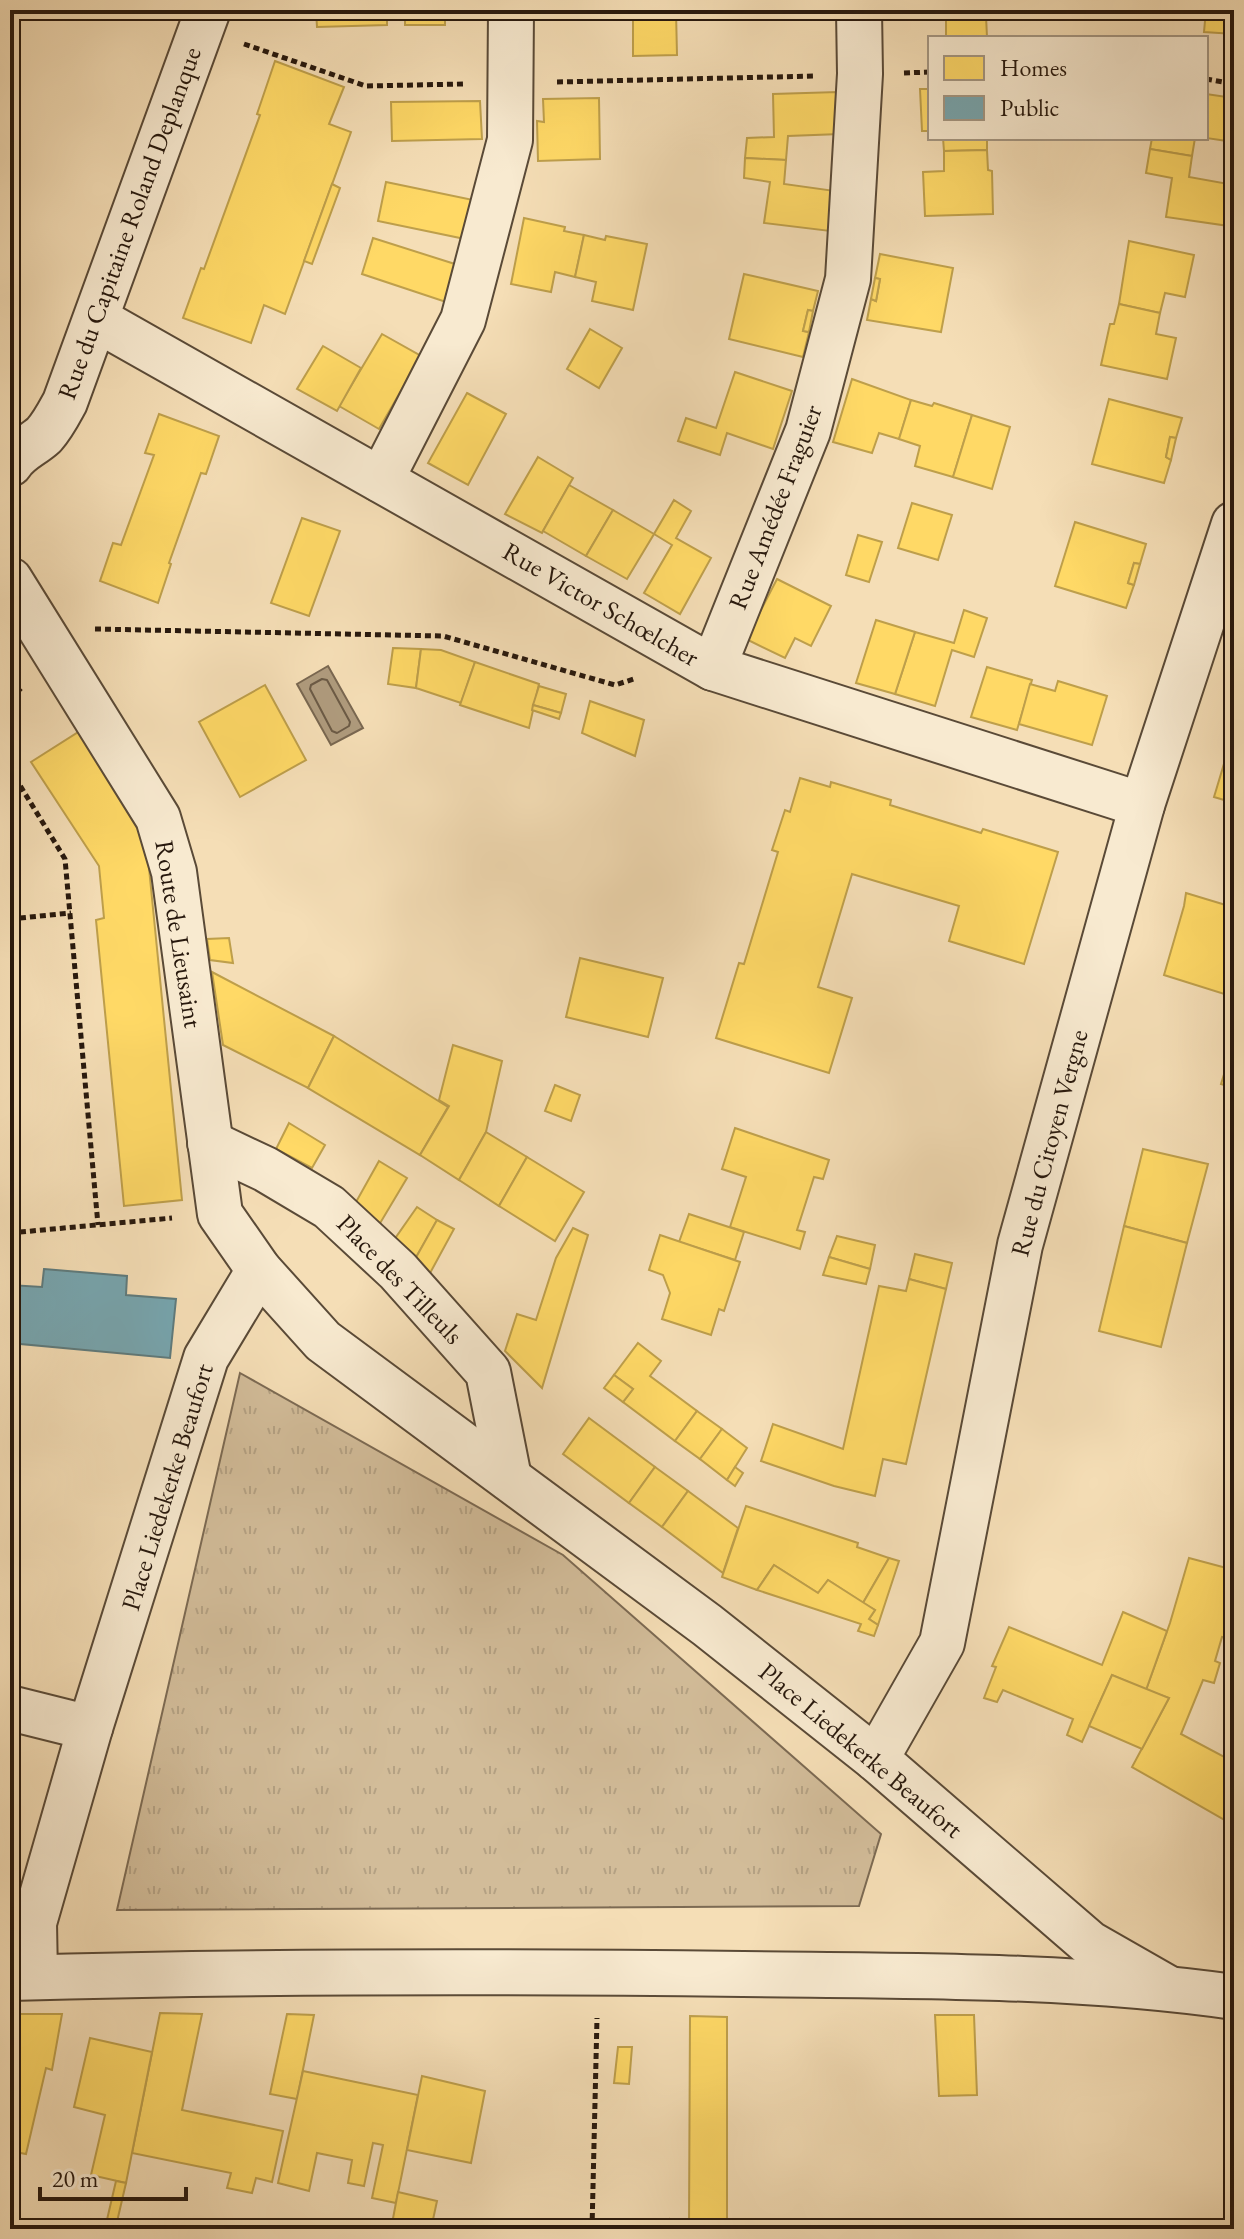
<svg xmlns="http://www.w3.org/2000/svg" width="1244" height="2239" font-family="'EB Garamond',serif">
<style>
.park{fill:url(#park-tufts);stroke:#7c6a53;stroke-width:2}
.water{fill:#af9b7d;stroke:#796750;stroke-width:2}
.homes{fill:#ffd966;stroke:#be9f4b;stroke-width:2}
.public{fill:#76a5af;stroke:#5e7b7e;stroke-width:2}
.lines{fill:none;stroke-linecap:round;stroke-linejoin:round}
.shore{stroke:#6b5a45;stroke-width:2}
.minor-casing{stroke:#5a4a37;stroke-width:48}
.path{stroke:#27180d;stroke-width:5;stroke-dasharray:6 4;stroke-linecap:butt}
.minor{stroke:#f8ead0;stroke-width:44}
.labels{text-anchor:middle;stroke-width:8;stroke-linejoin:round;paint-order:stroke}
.street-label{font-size:26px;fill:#27180d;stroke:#f8ead0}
</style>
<defs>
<pattern id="park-tufts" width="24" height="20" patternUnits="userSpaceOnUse" patternTransform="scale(2)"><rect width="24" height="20" fill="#d2bc99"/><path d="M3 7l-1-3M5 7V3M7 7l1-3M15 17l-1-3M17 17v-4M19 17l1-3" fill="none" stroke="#b4a183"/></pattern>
</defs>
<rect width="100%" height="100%" fill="#f5deb6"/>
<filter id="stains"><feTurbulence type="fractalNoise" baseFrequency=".0025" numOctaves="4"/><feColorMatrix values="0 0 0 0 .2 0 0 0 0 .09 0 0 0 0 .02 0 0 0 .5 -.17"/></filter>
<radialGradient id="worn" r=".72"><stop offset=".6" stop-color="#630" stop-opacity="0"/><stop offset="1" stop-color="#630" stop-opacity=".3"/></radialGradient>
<path class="park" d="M240 1373 563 1555 881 1834 859 1906 117 1910Z"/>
<path class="water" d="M328 666 363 728 331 745 297 684Z"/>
<g class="homes">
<path d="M316 10H387V25L317 27Z"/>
<rect x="405" y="10" width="40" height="15"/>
<path d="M893 10H934L935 19 893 20Z"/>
<path d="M1206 10H1234V34L1204 32Z"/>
<path d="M676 11 677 55 633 56V12Z"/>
<path d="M986 16 987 37 946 38V17Z"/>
<path d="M275 61 344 87 329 124 351 132 285 314 264 305 251 343 183 318 201 268 204 269 260 115 257 114Z"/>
<path d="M920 89H930V131H922Z"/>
<path d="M838 92 840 134 788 136 786 160 745 158 747 138 774 137 773 94Z"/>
<path d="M1206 94 1234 98V142L1206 138Z"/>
<path d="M599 98 600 159 538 161 537 121 544 122 543 99Z"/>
<path d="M480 101 482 139 392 141 391 102Z"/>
<path d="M943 138H987V150L944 151Z"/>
<path d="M1152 138H1195L1192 156 1150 149Z"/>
<path d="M1150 149 1192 156 1189 177 1234 185 1229 226 1166 217 1172 178 1146 173Z"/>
<path d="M987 150 988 170 992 171 993 214 925 216 923 172 944 171V151Z"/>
<path d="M745 158 786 160 784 184 835 191 830 231 764 223 770 182 744 178Z"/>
<path d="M386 182 473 200 465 239 378 221Z"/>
<path d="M332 184 340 188 312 264 304 261Z"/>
<path d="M524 218 565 227 564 231 584 235 575 277 555 272 551 292 511 284Z"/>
<path d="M584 235 605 240 606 236 647 244 633 310 592 301 596 282 575 277Z"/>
<path d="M373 238 458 265 446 302 362 274Z"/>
<path d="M1129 241 1194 255 1185 297 1165 293 1160 313 1119 304Z"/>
<path d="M880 254 953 268 941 332 867 320 871 299 876 301 880 279 875 278Z"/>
<path d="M744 274 818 291 813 311 808 310 803 331 809 332 803 357 729 339Z"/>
<path d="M875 278 880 279 876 301 871 299Z"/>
<path d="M1119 304 1160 313 1156 334 1176 338 1167 379 1101 365 1110 324H1114Z"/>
<path d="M808 310 813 311 809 332 803 331Z"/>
<path d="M590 329 622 348 599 388 567 369Z"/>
<path d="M382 334 421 356 379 429 339 406Z"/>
<path d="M323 346 361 368 337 411 297 389Z"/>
<path d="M735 372 792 391 773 449 727 433 720 455 678 441 686 418 716 428Z"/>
<path d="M852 379 911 400 899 439 879 433 872 453 833 442Z"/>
<path d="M467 393 506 414 468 485 428 463Z"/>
<path d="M1109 399 1182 418 1176 438 1170 437 1166 457 1171 460 1164 483 1092 464Z"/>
<path d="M911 400 932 406 934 403 972 415 953 477 915 466 920 446 899 439Z"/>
<path d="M159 414 219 436 206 474 201 473 169 563 171 564 158 603 100 581 113 543 121 545 154 455 145 453Z"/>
<path d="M972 415 1010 427 992 489 953 477Z"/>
<path d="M1170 437 1176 438 1171 460 1166 457Z"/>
<path d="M538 457 573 478 542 533 505 514Z"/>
<path d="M569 485 613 510 586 556 543 531Z"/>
<path d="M674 500 691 511 676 538 711 558 680 614 644 593 672 545 654 534Z"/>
<path d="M912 503 952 515 938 560 898 548Z"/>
<path d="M613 510 654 534 627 579 586 556Z"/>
<path d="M302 518 340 531 309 616 271 603Z"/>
<path d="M1075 522 1146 544 1140 564 1134 563 1128 583 1134 585 1126 608 1055 586Z"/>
<path d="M858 535 882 542 869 582 846 575Z"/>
<path d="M1134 563 1140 564 1134 585 1128 583Z"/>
<path d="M777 579 831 606 811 646 795 638 785 658 746 639Z"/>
<path d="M964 610 987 618 974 657 952 650 935 706 895 694 915 632 954 643Z"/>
<path d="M876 620 915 632 895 694 856 683Z"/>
<path d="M393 648 421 649 416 688 388 684Z"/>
<path d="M421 649 441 650 475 662 461 703 416 688Z"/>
<path d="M475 662 539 684 529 728 460 705Z"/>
<path d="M987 667 1032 680 1017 730 971 717Z"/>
<path d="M1058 681 1107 696 1092 745 1019 724 1030 684 1055 691Z"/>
<path d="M265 685 306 760 240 797 199 722Z"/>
<path d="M539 686 566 694 561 713 533 705Z"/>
<path d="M590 701 644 720 635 756 582 733Z"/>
<path d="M533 705 561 713 559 719 532 710Z"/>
<path d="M80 731 146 838 182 1200 124 1206 96 920 104 918 99 866 31 762Z"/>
<path d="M1226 757 1234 759V803L1214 797Z"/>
<path d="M800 778 830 787 831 782 891 800 890 805 981 833 983 829 1058 852 1024 964 949 941 959 906 852 874 818 987 852 998 829 1073 716 1038 739 963 744 964 778 852 772 850 785 810 790 812Z"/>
<path d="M1186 893 1229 906 1231 901 1234 902V1002L1231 996 1164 975 1184 906Z"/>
<path d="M229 938 233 963 210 960 207 939Z"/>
<path d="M580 958 663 978 648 1037 566 1017Z"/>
<path d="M212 972 334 1036 308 1088 223 1045Z"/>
<path d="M334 1036 448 1107 420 1155 308 1088Z"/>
<path d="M1234 1042V1088L1221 1084Z"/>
<path d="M453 1045 502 1061 486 1132 459 1180 420 1155 449 1106 439 1100Z"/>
<path d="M555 1085 580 1095 571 1121 545 1111Z"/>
<path d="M289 1123 325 1145 312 1168 276 1149Z"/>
<path d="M735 1128 829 1160 823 1179 814 1177 797 1230 805 1232 800 1249 730 1227 746 1177 722 1169Z"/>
<path d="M486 1132 527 1157 499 1206 459 1180Z"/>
<path d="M1143 1149 1208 1164 1187 1243 1124 1226Z"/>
<path d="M527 1157 584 1192 555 1241 499 1206Z"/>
<path d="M379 1161 407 1178 379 1225 356 1202Z"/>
<path d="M417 1207 437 1220 414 1261 394 1240Z"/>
<path d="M689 1214 744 1232 735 1260 679 1242Z"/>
<path d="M437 1220 454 1229 429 1275 414 1261Z"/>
<path d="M1124 1226 1187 1243 1161 1347 1099 1331Z"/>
<path d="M573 1228 588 1235 542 1388 505 1351 517 1314 536 1320 556 1258Z"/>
<path d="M660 1235 740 1262 724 1311 719 1309 711 1335 662 1319 670 1293 663 1275 649 1270Z"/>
<path d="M837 1236 875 1245 870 1269 829 1257Z"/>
<path d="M915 1254 952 1263 946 1289 909 1279Z"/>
<path d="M829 1257 870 1269 866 1284 823 1275Z"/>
<path d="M909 1279 946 1289 906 1464 883 1459 875 1496 834 1486 761 1461 773 1424 843 1449 879 1286 906 1291Z"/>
<path d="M638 1343 661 1361 650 1376 697 1411 675 1441 623 1402 633 1389 614 1375Z"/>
<path d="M614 1375 633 1389 623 1402 604 1388Z"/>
<path d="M697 1411 722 1429 700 1459 675 1441Z"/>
<path d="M589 1418 655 1467 629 1503 563 1454Z"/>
<path d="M722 1429 747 1448 727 1480 700 1459Z"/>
<path d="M655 1467 688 1491 662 1527 629 1503Z"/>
<path d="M735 1467 743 1473 735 1486 727 1480Z"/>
<path d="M688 1491 738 1528 723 1573 662 1527Z"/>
<path d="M746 1506 858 1543 857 1547 889 1558 863 1603 828 1580 818 1593 774 1565 757 1590 722 1577Z"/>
<path d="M889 1558 899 1561 878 1625 869 1619 875 1610 863 1603Z"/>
<path d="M1189 1558 1234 1570V1615L1227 1638 1222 1637 1215 1661 1220 1663 1214 1683 1203 1680 1181 1734 1234 1762V1815L1230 1823 1132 1767 1169 1698 1146 1690 1170 1623Z"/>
<path d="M774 1565 818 1593 828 1580 875 1610 869 1619 878 1625 874 1636 858 1631 861 1624 757 1590Z"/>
<path d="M1123 1612 1167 1631 1146 1690 1112 1675 1082 1742 1067 1735 1073 1719 1003 1690 997 1702 984 1698 996 1667 992 1666 1009 1627 1102 1665Z"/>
<path d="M1112 1675 1169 1698 1142 1749 1089 1726Z"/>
<path d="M160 2013 202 2014 182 2110 283 2131 272 2182 256 2178 252 2193 227 2188 231 2173 132 2153Z"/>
<path d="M10 2014H62L52 2070 46 2068 26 2154 10 2151Z"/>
<path d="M287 2014 314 2015 297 2099 270 2094Z"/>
<path d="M935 2015H974L977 2095 939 2096Z"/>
<path d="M690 2016 727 2017V2229H689Z"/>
<path d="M90 2038 152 2052 126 2183 91 2175 105 2115 74 2107Z"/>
<path d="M618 2047H632L629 2084 614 2083Z"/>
<path d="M303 2071 418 2095 396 2203 372 2198 383 2145 373 2143 364 2186 348 2183 352 2160 317 2153 309 2191 278 2183Z"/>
<path d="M422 2076 485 2091 471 2163 407 2150Z"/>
<path d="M116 2181 126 2183 116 2226 106 2224Z"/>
<path d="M398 2192 437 2201 431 2229H391Z"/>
<path d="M669 2219 670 2229H618V2228Z"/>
</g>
<path class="public" d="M44 1269 127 1276 126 1295 176 1299 170 1358 10 1343V1285L42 1287Z"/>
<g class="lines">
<path class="shore" d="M322 679 327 680 350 722 349 726 337 733 332 731 310 689 311 685Z"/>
<g class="minor-casing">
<g id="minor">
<path d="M96 319 713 668 1142 805"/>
<path d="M10 464C19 450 32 446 44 435 53 425 59 413 65 402L208 10"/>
<path d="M381 480 463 320 510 140 511 10"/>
<path d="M10 580 158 818 174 872 220 1214 259 1270 323 1341 707 1625 876 1759 1089 1943 1166 1987"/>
<path d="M713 668 808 431 848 279 860 74 859 10"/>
<path d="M210 1143 265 1169 329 1207 398 1271 488 1372 509 1478"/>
<path d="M10 1708 90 1728"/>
<path d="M876 1759 942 1643 1020 1245 1142 805 1234 524"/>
<path d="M35 1977 34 1923 90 1728 206 1358 259 1270"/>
<path d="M10 1978C254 1971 499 1971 743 1974 906 1976 1072 1974 1234 1997"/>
</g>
</g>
<g class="path">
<path d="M10 31 16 10"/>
<path d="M244 44 366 86 463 84"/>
<path d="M904 73 930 72"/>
<path d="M1206 79 1234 84"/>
<path d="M557 82 815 76"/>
<path d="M95 629 443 636 615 685 637 678"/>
<path d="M10 700 23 686"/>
<path d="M10 769 65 859 98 1225"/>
<path d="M10 919 71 913"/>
<path d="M10 1233 172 1218"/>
<path d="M592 2229 597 2018"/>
</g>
<use href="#minor" class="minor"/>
</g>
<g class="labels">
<g class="street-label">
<text transform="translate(129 223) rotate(-70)" y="9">Rue du Capitaine Roland Deplanque</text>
<text transform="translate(775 507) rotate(-69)" y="9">Rue Amédée Fraguier</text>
<text transform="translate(601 604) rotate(30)" y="9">Rue Victor Schœlcher</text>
<text transform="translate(179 934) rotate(81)" y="9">Route de Lieusaint</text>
<text transform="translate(1049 1143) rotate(-75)" y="9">Rue du Citoyen Vergne</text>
<text transform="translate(400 1279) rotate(46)" y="9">Place des Tilleuls</text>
<text transform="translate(167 1487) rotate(-73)" y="9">Place Liedekerke Beaufort</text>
<text transform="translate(861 1750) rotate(40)" y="9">Place Liedekerke Beaufort</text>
</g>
</g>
<rect width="1244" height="2239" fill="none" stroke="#f5deb6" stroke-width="40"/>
<rect x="12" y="12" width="1220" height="2215" fill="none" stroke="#27180d" stroke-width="4"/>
<rect x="20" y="20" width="1204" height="2199" fill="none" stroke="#27180d" stroke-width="2"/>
<rect x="928" y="36" width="280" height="104" fill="#f8ead0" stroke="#a49682" stroke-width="2"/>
<rect x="944" y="56" width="40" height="24" fill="#ffd966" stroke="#a49682" stroke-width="2"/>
<text x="1000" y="76" font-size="24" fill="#27180d">Homes</text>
<rect x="944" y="96" width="40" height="24" fill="#76a5af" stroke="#a49682" stroke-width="2"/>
<text x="1000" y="116" font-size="24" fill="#27180d">Public</text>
<path d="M40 2187v12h146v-12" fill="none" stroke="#27180d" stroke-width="4"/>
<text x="52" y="2187" font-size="24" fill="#27180d" stroke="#f8ead0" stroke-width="6" paint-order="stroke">20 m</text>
<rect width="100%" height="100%" filter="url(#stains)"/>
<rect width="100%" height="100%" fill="url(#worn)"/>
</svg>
